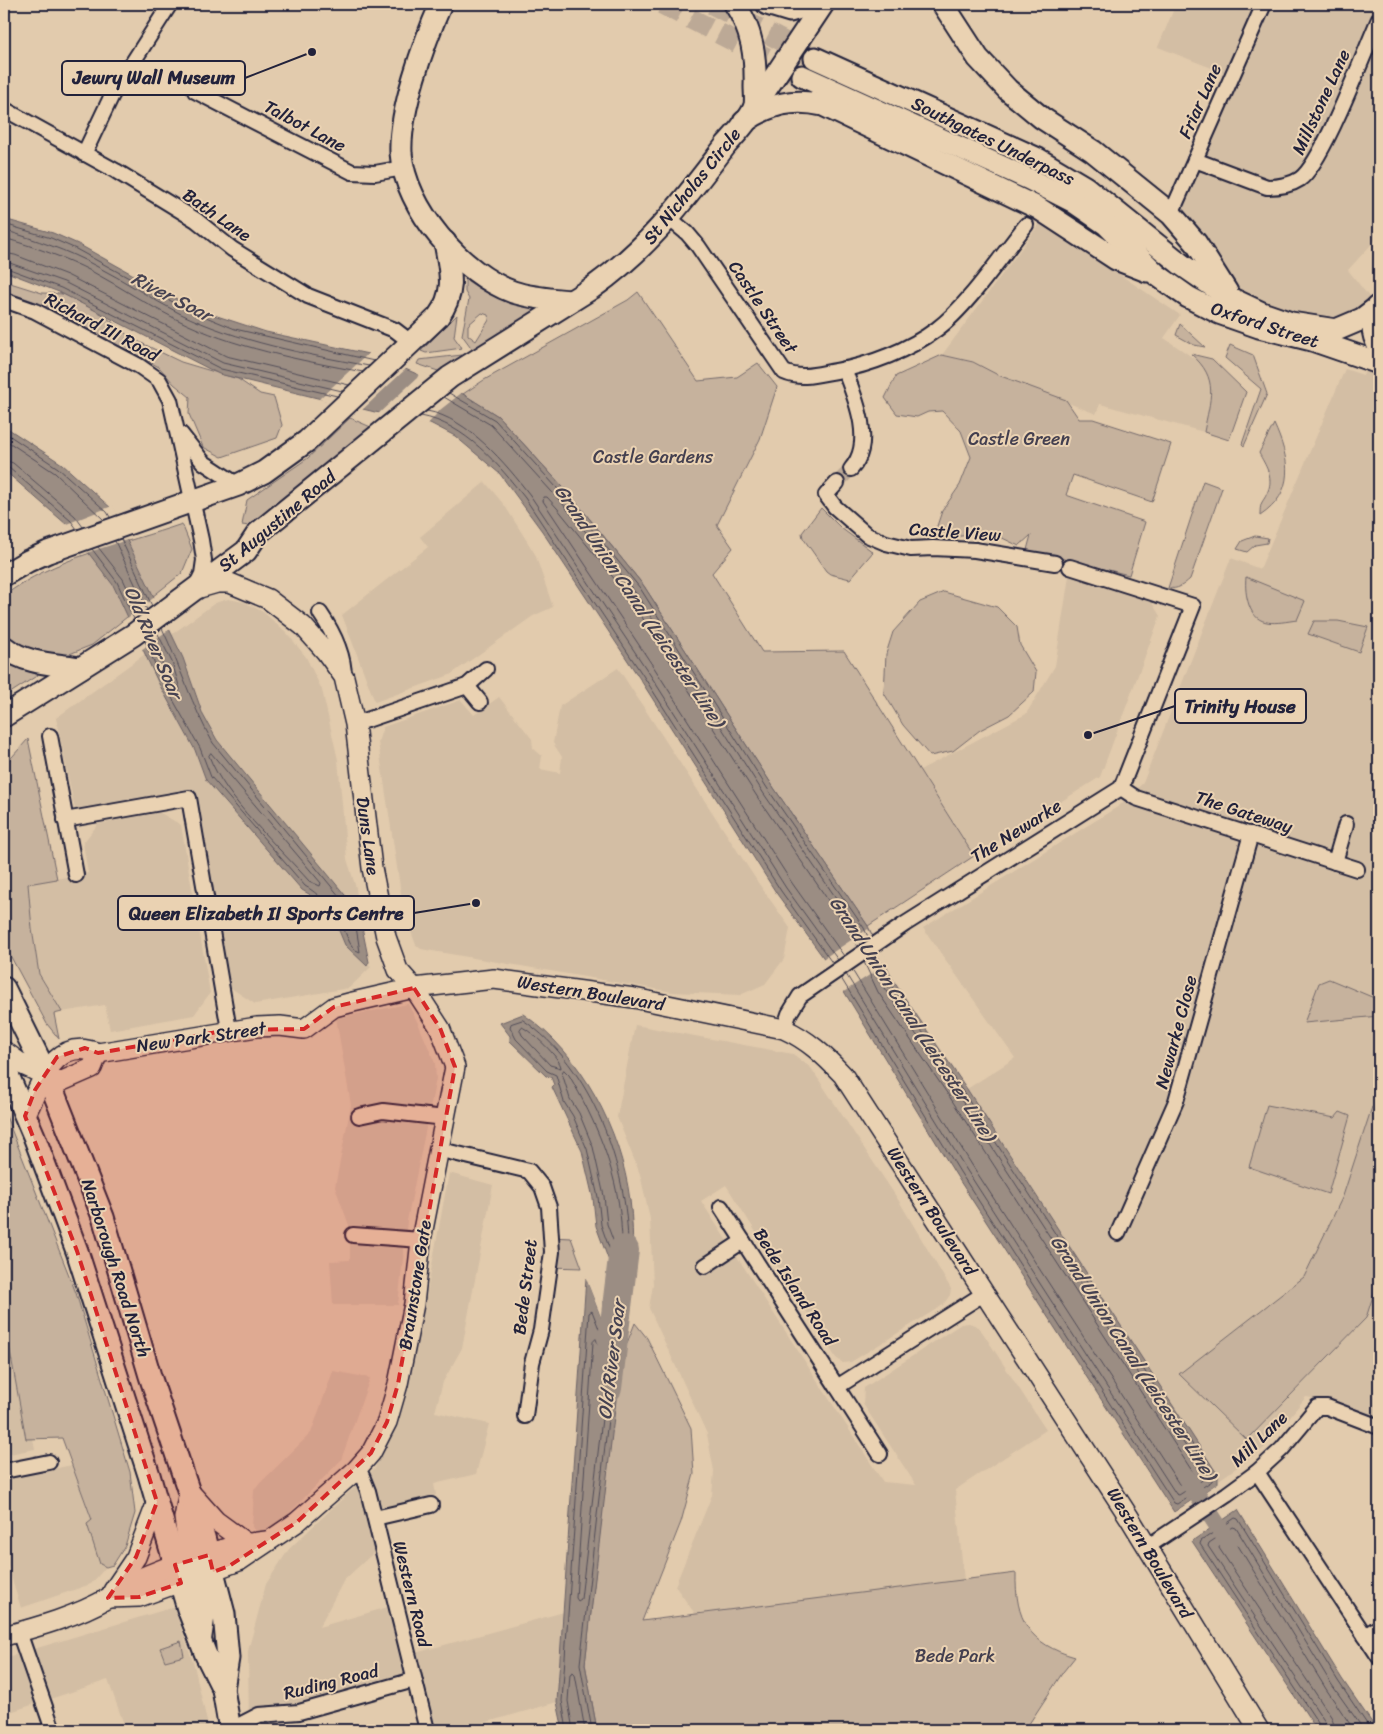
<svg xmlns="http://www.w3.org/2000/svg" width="1383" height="1734" font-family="Sriracha,sans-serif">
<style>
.built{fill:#d3bea4}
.green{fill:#c6b29d;stroke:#746a6c;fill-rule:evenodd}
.water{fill:#9b8d83;stroke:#6b6266}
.pier{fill:#e2cbad}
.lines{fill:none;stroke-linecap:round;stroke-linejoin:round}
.shore{stroke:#524d58;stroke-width:1}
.canal{stroke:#9b8d83;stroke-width:18}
.river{stroke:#9b8d83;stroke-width:30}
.street-tunnel{stroke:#bca996;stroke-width:14;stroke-dasharray:14 7;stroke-linecap:butt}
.primary-tunnel{stroke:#bca996;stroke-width:21;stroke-dasharray:21 11;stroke-linecap:butt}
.street-casing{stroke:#22223b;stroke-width:18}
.secondary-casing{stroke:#22223b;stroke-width:22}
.primary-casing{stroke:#22223b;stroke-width:25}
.street{stroke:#ead2b2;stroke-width:14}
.secondary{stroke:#ead2b2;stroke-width:19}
.primary{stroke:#ead2b2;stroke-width:21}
.marked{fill:#d62828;fill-opacity:0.2;stroke:#d62828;stroke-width:4;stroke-dasharray:10 6;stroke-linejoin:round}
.labels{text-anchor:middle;stroke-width:4;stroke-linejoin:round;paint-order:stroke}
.street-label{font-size:18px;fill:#22223b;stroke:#ead2b2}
.park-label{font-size:18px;fill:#433f4f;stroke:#ead2b2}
.water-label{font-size:19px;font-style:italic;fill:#464251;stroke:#ead2b2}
.leader{fill:none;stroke:#22223b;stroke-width:2}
.callout-dot{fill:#22223b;stroke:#ead2b2;stroke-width:2}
.callout{fill:#ead2b2;stroke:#22223b;stroke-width:2}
.callout-label{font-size:19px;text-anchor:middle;font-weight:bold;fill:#22223b}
</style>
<rect width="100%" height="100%" fill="#e2cbad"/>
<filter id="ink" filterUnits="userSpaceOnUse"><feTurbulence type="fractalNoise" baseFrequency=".02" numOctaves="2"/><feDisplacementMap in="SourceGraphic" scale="10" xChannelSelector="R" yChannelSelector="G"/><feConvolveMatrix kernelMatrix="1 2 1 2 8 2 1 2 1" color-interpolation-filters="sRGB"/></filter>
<g filter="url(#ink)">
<g class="built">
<path d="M1176 4H1379V236L1348 270 1377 307 1346 326 1230 298 1171 214 1227 74 1158 47Z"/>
<path d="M1041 222 1180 315 1164 338 1204 365 1209 376 1211 397 1204 432 1100 404 1096 414 998 375 973 362 942 355Z"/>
<path d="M1379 334V1421L1325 1400 1306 1397 1263 1449 1219 1480 967 1089 1015 1058 923 928 1119 806 1143 783 1231 558 1260 569 1345 369 1363 375Z"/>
<path d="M485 482 505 506 535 554 553 607 533 616 450 675 375 702 342 615 428 547 420 537Z"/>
<path d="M1069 576 1151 601 1160 616 1100 777 974 856 920 770 1026 714 1055 666Z"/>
<path d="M228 599 244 602 263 612 286 632 306 657 322 690 338 760 347 859 356 888 359 912 217 740 203 715 183 658 171 635 215 603Z"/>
<path d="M145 654 195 750 206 780 302 890 309 894 335 921 345 945 371 967 349 988 255 1004 231 988 193 790 75 810 56 718Z"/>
<path d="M618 668 759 884 790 928 784 959 765 984 740 995 673 992 421 949 416 945 404 913 378 742 383 727 461 700 474 715 499 697 532 739 533 748 542 756 540 769 560 773 562 757 553 743 560 706Z"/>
<path d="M159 812 181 825 210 993 194 1015 110 1030 105 1005 62 1012 39 974 32 929 28 884 88 873 83 843 98 824Z"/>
<path d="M408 1004 418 1023 435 1063 436 1079 407 1221 398 1305H333L330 1261 350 1260V1228L335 1187 351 1105 336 1018Z"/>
<path d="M635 1025 793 1054 811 1068 899 1201 951 1289 950 1295 943 1305 851 1362 843 1363 836 1358 726 1185 701 1201 883 1482 916 1485 863 1404 864 1388 961 1324 969 1323 977 1326 983 1333 1046 1430 955 1490 964 1581 696 1615 675 1586 712 1495 714 1471 707 1434 649 1308 653 1285 650 1219 640 1174 617 1117Z"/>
<path d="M449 1173 493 1185 462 1348 443 1382 435 1412 489 1424 476 1474 434 1484 436 1495 390 1507 375 1518 381 1546 344 1580 319 1627 395 1605 408 1655 564 1612 557 1702 460 1730H427L414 1680 299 1716 303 1730H249L248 1651 266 1584 289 1549 375 1468 392 1430 418 1341Z"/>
<path d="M4 1286 35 1449 4 1455Z"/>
<path d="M333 1371 370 1378 341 1460 268 1535H261L252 1527 254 1489 311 1433Z"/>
<path d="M72 1465 102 1548 106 1567 91 1584 21 1608 4 1554V1479Z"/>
<path d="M174 1607 194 1665 209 1730H126L108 1680 4 1714V1658Z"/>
</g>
<g class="green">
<path d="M465 279C488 295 510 305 538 309V313L473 350 462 335 469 299 465 292ZM482 313 488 315 489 320 476 341 468 335V325Z"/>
<path d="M4 281 42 293 63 294 100 312 131 338 181 362 238 379 260 394 274 397 282 425 277 438 222 457 203 447 189 414 190 397 174 384 159 367 42 304 4 291Z"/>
<path d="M638 292 698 381 737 377 758 363 777 387 760 439 717 525 733 548 712 573 762 652 844 651 974 856 868 926 774 788 644 586 571 496 498 416 463 394 484 380 628 300Z"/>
<path d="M457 315 454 337 462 348 426 353 421 351Z"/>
<path d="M1180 324 1205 347 1194 345 1176 335Z"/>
<path d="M1230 345 1253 355 1267 394 1244 446 1242 444 1261 389 1225 358Z"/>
<path d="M1191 354 1212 359 1246 392 1229 440 1204 432C1210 399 1220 379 1191 354Z"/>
<path d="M462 355 441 372 417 364 419 360Z"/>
<path d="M942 355 973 362 998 375 1066 400 1079 419H1093L1171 444 1152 502 1073 475 1066 495 1145 522 1129 575 1027 550 1031 535 1019 546 992 533 951 537 936 529 942 511 960 485 971 457 961 431 942 411 928 412 917 417 897 414 885 398 896 376Z"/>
<path d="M350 418 373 428 249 526 242 525 247 500 308 458Z"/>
<path d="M1274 424C1290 459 1296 492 1260 516 1260 499 1263 504 1268 491 1274 477 1265 465 1259 453Z"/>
<path d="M1203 481 1222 488 1190 579C1183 585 1178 590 1168 588Z"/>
<path d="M821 508 841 528 873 552 850 579 830 574 826 571 803 538 802 533Z"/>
<path d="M182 524 192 549 182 573 92 645 67 655 40 656 4 638V596C52 558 124 544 182 524Z"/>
<path d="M1255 536 1268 538 1267 543 1255 545 1247 552 1237 549 1242 541Z"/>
<path d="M1246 577 1305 601 1297 620C1276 623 1257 628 1249 605 1246 596 1245 587 1246 577Z"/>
<path d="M944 592 997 607 1017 627 1020 645 1036 672 1034 692 1009 715 980 730 953 751 930 756 903 725 884 693 886 654 893 632 920 602Z"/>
<path d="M1314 621H1338L1368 627 1359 652 1308 634Z"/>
<path d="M4 661 38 675 4 697Z"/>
<path d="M28 739 57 879 28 884 32 929 39 974 62 1012 54 1014 59 1039 47 1024 4 944V766Z"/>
<path d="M1329 979 1379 1000V1016L1304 1023 1319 983Z"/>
<path d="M1267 1105 1335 1118 1340 1112 1350 1116 1328 1194 1249 1167Z"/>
<path d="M1372 1107 1379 1109V1277L1366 1318 1247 1440 1179 1374 1304 1277 1343 1196Z"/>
<path d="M4 1111 76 1293 130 1472 135 1513 125 1546 113 1565 106 1567 100 1564 87 1524 92 1520 62 1438 26 1439 4 1318Z"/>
<path d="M551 1237 571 1238 582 1268 550 1267Z"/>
<path d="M635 1323 647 1338 691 1428 694 1474 681 1522 642 1621 1016 1573C1015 1620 1029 1644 1075 1657L1063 1672 1025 1730H597L585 1664 619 1363Z"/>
<path d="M181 1641 184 1656 165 1661 160 1648Z"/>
</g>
<g class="water">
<path d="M4 219 53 233 78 244 184 303 214 315 266 332 373 355 463 394 498 416 571 496 644 586 774 788 868 926 894 982 967 1089 1218 1475V1483L1174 1512 956 1175 823 957 777 894 640 679 542 531 500 474 455 436 430 423 375 412 219 374 59 292 4 271Z"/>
<path d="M4 426 62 464 112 509 183 658 203 715 217 740 359 912 369 962 367 966 345 945 335 921 309 894 302 890 206 780 195 750 158 682 113 585 67 525 4 470Z"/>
<path d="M523 1014C582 1054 621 1130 630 1200 635 1239 632 1279 630 1318L596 1226 593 1198 582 1151 552 1087 554 1085 551 1077 546 1076 510 1041V1036L500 1023Z"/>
<path d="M586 1278 620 1366 585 1664 597 1730H563L557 1702Z"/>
<path d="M1238 1510 1342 1679 1377 1730H1317L1192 1541Z"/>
</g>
<g class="pier">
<path d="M370 352 408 367 361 411 319 399Z"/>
<path d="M420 372 464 391 440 410 427 425 377 415 417 378Z"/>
<path d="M112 506 130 539 86 553 64 525Z"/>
<path d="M156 596 171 628 141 650 126 619Z"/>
<path d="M868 929 888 963 842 993 821 960Z"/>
<path d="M585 1276 589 1278 621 1362 619 1363Z"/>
<path d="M1221 1481 1220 1485 1175 1514H1172Z"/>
</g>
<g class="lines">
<g class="shore">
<path d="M4 224 51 238 76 249 182 307 235 329 374 361"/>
<path d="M4 230C36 240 67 250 96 266 124 280 151 299 179 313 238 342 305 354 369 366"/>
<path d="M4 238C35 247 64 257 93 272 121 287 147 305 176 319 234 348 299 360 363 372"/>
<path d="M4 253 15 255 67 275 226 356 349 385"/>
<path d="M4 261 64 282 223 363 342 391"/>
<path d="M4 267 61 288 221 369 337 396"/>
<path d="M449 393 495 420 567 499 640 588 769 791 864 928 869 939"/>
<path d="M444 397 491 425 562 503 635 592 764 794 859 931 864 943"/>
<path d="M427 411C468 418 506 464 530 495L649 673 786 888 838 960"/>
<path d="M421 416C465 424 499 465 525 498L644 677 781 891 833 964"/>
<path d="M4 432 58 468 107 512 110 517"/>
<path d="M4 439 55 473 104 520"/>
<path d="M4 460 13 463 75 516 83 527"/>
<path d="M4 467 9 468 71 521 77 529"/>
<path d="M121 539 152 606"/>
<path d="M115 541 147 610"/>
<path d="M98 547 123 579 140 615"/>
<path d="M92 549 117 582 134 619"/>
<path d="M150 637 175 691 179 692 180 689 172 662 157 632"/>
<path d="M145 641 162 680 200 748 211 777 305 886C318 893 331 907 339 919 346 929 348 949 360 952L354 914 213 743C192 706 180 666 162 628"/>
<path d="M211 753 321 883 320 886 309 881C278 846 225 799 209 756Z"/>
<path d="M844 956 792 883 655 669 543 501 544 497H547L557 508 629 597 758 798 852 935 857 947"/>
<path d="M852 970 972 1165 1179 1484 1182 1485 1194 1477V1474L951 1099 878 992 864 962"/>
<path d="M846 974 966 1169 1176 1494 1179 1495 1204 1479 1205 1476 958 1095 884 988 870 958"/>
<path d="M841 978 960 1172 1174 1503 1177 1504 1212 1481 1213 1476 963 1092 890 984 876 954"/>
<path d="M523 1020C592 1066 628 1167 628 1248 628 1259 631 1276 625 1285L622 1284 601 1225 598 1197 587 1149 573 1116 564 1102 556 1075 547 1071 516 1039 510 1027 511 1024Z"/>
<path d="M522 1027C531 1031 561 1058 561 1068L550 1065 522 1035 520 1030Z"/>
<path d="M564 1070 569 1075C596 1122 616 1168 621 1222 621 1231 624 1245 620 1252L617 1251 607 1224 604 1196 593 1147 579 1113 570 1099 562 1073Z"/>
<path d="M596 1339 608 1367 581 1599 578 1601 576 1598 593 1342Z"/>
<path d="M567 1730 562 1701 589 1313 592 1311 614 1367 580 1664 592 1730"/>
<path d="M573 1730 568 1701 570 1674 573 1672 575 1674 585 1730"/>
<path d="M1321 1730 1320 1726 1200 1544 1201 1541 1235 1518 1238 1519 1338 1681 1371 1730"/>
<path d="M1327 1730 1325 1722 1208 1546 1209 1543 1233 1527 1236 1528 1332 1685 1364 1730"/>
<path d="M1335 1730 1332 1718 1219 1548 1220 1545 1230 1538 1234 1539 1326 1689 1354 1730"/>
</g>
<path class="canal" d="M1186 1477 1229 1543"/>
<path class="river" d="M607 1388 624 1250"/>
<path class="street-tunnel" d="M837 483 851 469"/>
<g class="primary-tunnel">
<path d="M662 4 798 74"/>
<path d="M712 4 815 58"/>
</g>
<g class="street-casing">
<g id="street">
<path d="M195 91 352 172 375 173 403 168"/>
<path d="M4 109 116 171 196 220 232 249 308 296 395 330 412 343"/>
<path d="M84 154 112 95 170 4"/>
<path d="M1195 160 1267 187C1278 187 1291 185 1300 179 1323 163 1365 50 1379 19"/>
<path d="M1171 214 1264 4"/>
<path d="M670 219 687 233 698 246 784 372C802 380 818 374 836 371 870 365 909 350 937 329 967 307 1002 255 1026 225"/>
<path d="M4 300 35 311 139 366 159 380 170 400 201 540 204 560 202 574 196 586"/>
<path d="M844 369C855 397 875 443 851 469"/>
<path d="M181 434 203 462 238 485"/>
<path d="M837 483 826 495 835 507 867 535 886 543 911 549 933 548 975 550 1055 563"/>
<path d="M320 613C333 632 344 653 344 677"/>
<path d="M467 686 480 702"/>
<path d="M355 724 467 686 486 669"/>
<path d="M50 736 76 875"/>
<path d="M1121 788 1136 798 1357 869"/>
<path d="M65 820 189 798 229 1030"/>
<path d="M1335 862 1346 824"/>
<path d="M784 1029 789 1014 800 996 905 924 1121 788 1193 606 1070 567"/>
<path d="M359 1116 383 1111 445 1118"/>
<path d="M437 1149 529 1171 542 1187 549 1207 552 1252 541 1330 532 1363 525 1416"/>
<path d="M721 1207 837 1387"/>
<path d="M1118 1233 1176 1101 1251 834"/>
<path d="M353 1235 421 1240"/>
<path d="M705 1266 743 1241"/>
<path d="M880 1454 837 1387 985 1293"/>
<path d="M356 1470 362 1476 368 1491 427 1730"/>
<path d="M4 1471 49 1462"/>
<path d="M1257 1472 1379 1657"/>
<path d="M375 1518 431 1505"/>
<path d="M1147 1547 1227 1494 1257 1472 1282 1449 1317 1407H1327L1379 1427"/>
<path d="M19 1632 53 1730"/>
<path d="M1365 1636 1379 1627"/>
<path d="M230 1730 259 1715 299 1712 414 1680"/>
</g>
</g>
<g class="secondary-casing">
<g id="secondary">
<path d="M4 1051 23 1065 60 1082 92 1068 98 1053"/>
<path d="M25 1116C41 1085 53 1035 98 1053L257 1027 280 1026 304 1029 334 1007 353 1002 414 988 494 979 634 998 784 1029C808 1040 824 1055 843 1075L1129 1517 1259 1730"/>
<path d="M190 1492 216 1521 246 1543"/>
<path d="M186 1571 189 1553 184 1518 189 1491"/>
<path d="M113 1591 136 1557 157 1502"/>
<path d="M108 1598 139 1597 239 1561 297 1522 356 1470 371 1453 387 1422 398 1384 414 1304 421 1240 455 1067 440 1028 414 988 398 970 386 937 372 868 355 724 344 677 326 652 303 626 268 599 230 583H217L196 589"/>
<path d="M4 1636C38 1627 77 1616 108 1598 117 1593 125 1586 134 1581 169 1565 229 1544 266 1541"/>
<path d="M201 1643 205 1616 199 1589 202 1567"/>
</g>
</g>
<g class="primary-casing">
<g id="primary">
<path d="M441 4C424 42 399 112 401 153 405 208 462 274 513 292 531 298 550 299 569 301"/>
<path d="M767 4 790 11 813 4"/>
<path d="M943 4 978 58 1008 90 1042 118 1093 151 1171 214 1196 243 1227 292"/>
<path d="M815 58 1038 159 1085 187 1182 265 1230 298 1262 313 1291 323 1336 330 1362 319 1379 306"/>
<path d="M802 76 1029 179 1074 202 1106 224 1157 275 1188 297 1219 313 1259 327 1312 340 1379 363"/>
<path d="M755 106 823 4"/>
<path d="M744 122C769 104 793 98 823 105L1038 208 1116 259 1147 271"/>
<path d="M1377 307C1373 321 1370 333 1379 346"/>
<path d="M4 575 28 561 48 552 238 485 264 472 307 441 438 317C457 291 450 271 445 242"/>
<path d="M4 647C25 664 54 664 80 668"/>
<path d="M4 716 133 635 246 551 258 533 450 377 592 288C650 247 683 201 726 145 734 136 752 117 755 105 756 100 755 92 755 87 756 56 752 30 735 4"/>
<path d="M4 988 46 1073 103 1217 150 1376 204 1537 224 1614 228 1658 223 1689"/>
<path d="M4 1066 34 1136 77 1251 149 1475 188 1609 206 1655 223 1689 230 1730"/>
</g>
</g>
<use href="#street" class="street"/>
<use href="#secondary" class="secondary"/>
<use href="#primary" class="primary"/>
</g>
</g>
<path class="marked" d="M414 988 440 1028 455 1067 398 1384 387 1422 371 1453 297 1522 229 1566 213 1572 209 1555 175 1565 181 1583 139 1597 108 1598 136 1557 157 1502 77 1251 25 1116 35 1090 57 1057 85 1048 98 1053 229 1030 304 1029 334 1007Z"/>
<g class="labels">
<g class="street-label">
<text transform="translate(1200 101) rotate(-66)" y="6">Friar Lane</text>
<text transform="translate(1321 102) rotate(-65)" y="6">Millstone Lane</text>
<text transform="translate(305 126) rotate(28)" y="6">Talbot Lane</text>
<text transform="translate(993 141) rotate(26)" y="6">Southgates Underpass</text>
<text transform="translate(692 186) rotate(-51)" y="6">St Nicholas Circle</text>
<text transform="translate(217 215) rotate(35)" y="6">Bath Lane</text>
<text transform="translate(763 307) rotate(56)" y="6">Castle Street</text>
<text transform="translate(1265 325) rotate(18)" y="6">Oxford Street</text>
<text transform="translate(102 327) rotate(28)" y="6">Richard III Road</text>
<text transform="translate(277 521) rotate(-40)" y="6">St Augustine Road</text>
<text transform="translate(955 532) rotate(4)" y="6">Castle View</text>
<text transform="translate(1244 812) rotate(18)" y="6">The Gateway</text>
<text transform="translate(1016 831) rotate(-32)" y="6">The Newarke</text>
<text transform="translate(368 836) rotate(82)" y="6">Duns Lane</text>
<text transform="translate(591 993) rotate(9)" y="6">Western Boulevard</text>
<text transform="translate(1176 1032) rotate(-75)" y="6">Newarke Close</text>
<text transform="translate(201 1037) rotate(-8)" y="6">New Park Street</text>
<text transform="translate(932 1211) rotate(57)" y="6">Western Boulevard</text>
<text transform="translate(116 1268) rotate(72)" y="6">Narborough Road North</text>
<text transform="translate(415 1285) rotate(-81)" y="6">Braunstone Gate</text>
<text transform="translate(525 1287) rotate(-83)" y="6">Bede Street</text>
<text transform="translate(795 1287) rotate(57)" y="6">Bede Island Road</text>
<text transform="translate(1259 1439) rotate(-44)" y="6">Mill Lane</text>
<text transform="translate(1150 1553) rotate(59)" y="6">Western Boulevard</text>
<text transform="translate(412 1594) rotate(76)" y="6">Western Road</text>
<text transform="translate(331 1682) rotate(-14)" y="6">Ruding Road</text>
</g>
<g class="park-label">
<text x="1019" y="445">Castle Green</text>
<text x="653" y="463">Castle Gardens</text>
<text x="955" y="1662">Bede Park</text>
</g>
<g class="water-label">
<text transform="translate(172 296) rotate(27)" y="7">River Soar</text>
<text transform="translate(640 605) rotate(56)" y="7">Grand Union Canal (Leicester Line)</text>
<text transform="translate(154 642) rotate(67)" y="7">Old River Soar</text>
<text transform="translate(913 1018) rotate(57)" y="7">Grand Union Canal (Leicester Line)</text>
<text transform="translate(1134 1357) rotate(57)" y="7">Grand Union Canal (Leicester Line)</text>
<text transform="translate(611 1360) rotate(-83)" y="7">Old River Soar</text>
</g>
</g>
<path class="leader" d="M312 52L245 78M1088 735L1175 706M476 903L414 913"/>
<g class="callout-dot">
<circle cx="312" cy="52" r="5"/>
<circle cx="1088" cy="735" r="5"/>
<circle cx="476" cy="903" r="5"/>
</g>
<g class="callout">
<rect x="62" y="61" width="183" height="34" rx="5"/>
<rect x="1175" y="689" width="131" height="34" rx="5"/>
<rect x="118" y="896" width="296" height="34" rx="5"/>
</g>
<g class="callout-label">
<text x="154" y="84">Jewry Wall Museum</text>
<text x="1240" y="713">Trinity House</text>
<text x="266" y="920">Queen Elizabeth II Sports Centre</text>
</g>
<rect width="1383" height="1734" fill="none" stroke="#ead2b2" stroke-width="20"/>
<rect x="10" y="10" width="1363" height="1714" fill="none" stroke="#22223b" stroke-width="2" filter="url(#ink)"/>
</svg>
